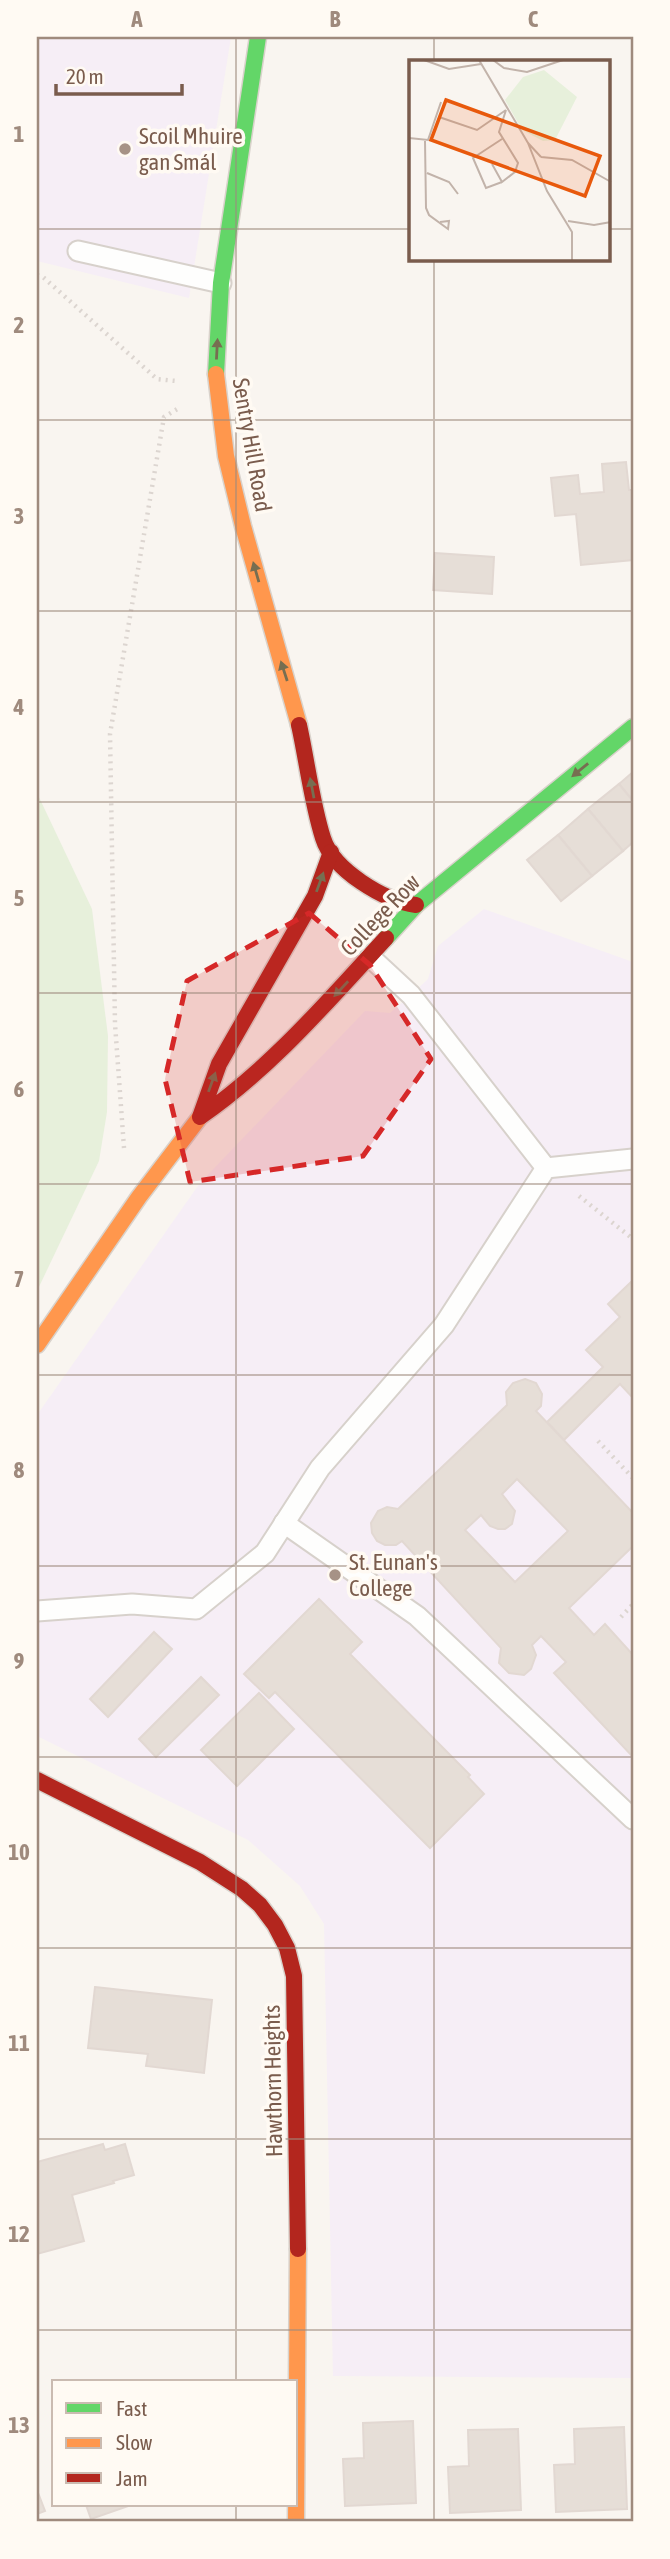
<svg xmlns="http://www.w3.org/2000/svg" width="670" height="2559" font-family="'Asap Condensed',sans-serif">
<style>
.education{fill:#f6eef6}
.green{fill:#e7f0db}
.building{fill:#e6ded7;stroke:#e2d8d2;stroke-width:2;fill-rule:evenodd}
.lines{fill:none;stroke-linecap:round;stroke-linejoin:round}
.lane-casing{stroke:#d7d1cb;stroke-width:23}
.fast-casing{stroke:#d9d2cb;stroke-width:19}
.slow-casing{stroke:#d9d2cb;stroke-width:19}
.jam-casing{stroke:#d9d2cb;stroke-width:19}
.path{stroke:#dcd5d0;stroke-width:4.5;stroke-dasharray:2 5;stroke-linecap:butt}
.lane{stroke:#fefefd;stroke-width:19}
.fast{stroke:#63d668;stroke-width:16}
.slow{stroke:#ff974d;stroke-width:16}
.jam{stroke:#b3261e;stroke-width:16}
.oneway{fill:#776e51}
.marked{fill:#d62828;fill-opacity:0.2;stroke:#d62828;stroke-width:5;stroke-dasharray:14 9;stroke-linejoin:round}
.grid{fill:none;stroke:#9f8a7d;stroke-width:2;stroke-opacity:0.55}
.poi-dot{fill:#a69286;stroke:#fffaf3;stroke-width:2.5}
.labels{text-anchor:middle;stroke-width:7;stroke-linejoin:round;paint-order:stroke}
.poi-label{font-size:23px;fill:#7a5c4d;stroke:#fffaf3;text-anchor:start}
.street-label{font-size:23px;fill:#7a5c4d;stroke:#fffaf3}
.inset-road{fill:none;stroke:#c2b3aa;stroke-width:2}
.view{fill:#e8590c;fill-opacity:0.15;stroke:#e8590c;stroke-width:3.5}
.inset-edge{fill:none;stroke:#7a5c4d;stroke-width:3.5}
.neatline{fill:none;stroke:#9f8a7d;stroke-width:2.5}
.grid-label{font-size:23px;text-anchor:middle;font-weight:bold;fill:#9f8a7d}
</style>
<rect width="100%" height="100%" fill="#f9f5f0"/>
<g class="education">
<path d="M37 37H231L189 298 37 261Z"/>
<path d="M484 909 633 962V2378L333 2376 324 1924 300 1886 248 1840 37 1736V1415L200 1183 365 1011 390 1013 411 995 428 979 438 946Z"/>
</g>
<path class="green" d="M37 793 92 909 108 1036 107 1112 99 1161 37 1291Z"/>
<g class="building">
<path d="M626 462 629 490H633V560L581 565 576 514 555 516 551 478 578 475 580 494 604 492 602 464Z"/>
<path d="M435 553 494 557 492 594 433 590Z"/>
<path d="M633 772V801L619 784Z"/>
<path d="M619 784 633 801V842L623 851 588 809Z"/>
<path d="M588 809 623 851 592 876 558 835Z"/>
<path d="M558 835 592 876 561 901 527 860Z"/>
<path d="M633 1280V1398L620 1384 564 1440 547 1422 603 1367 586 1350 620 1317 608 1304Z"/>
<path d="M525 1379 536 1383 542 1394 541 1406 536 1411 633 1513V1546L569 1608 594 1635 605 1624 633 1655V1757L554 1673 566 1662 541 1636 532 1645 536 1655 531 1669 524 1675 509 1673 499 1663 501 1648 402 1541 396 1545H385L377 1541 372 1533 371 1523 378 1511 387 1507 398 1509 507 1405 506 1392 513 1383ZM517 1479 568 1531 515 1582 465 1530 481 1515 490 1526 498 1529H505L512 1524 515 1511 502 1494Z"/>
<path d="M319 1599 362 1642 350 1654 470 1775 468 1777 484 1794 430 1848 275 1692 269 1698 244 1674Z"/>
<path d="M154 1632 172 1649 108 1717 90 1699Z"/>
<path d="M201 1677 219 1695 156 1757 139 1739Z"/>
<path d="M259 1693 294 1729 237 1786 201 1750Z"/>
<path d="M95 1987 212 2000 204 2073 146 2066 148 2054 88 2048Z"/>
<path d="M103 2144 105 2150 125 2144 134 2175 113 2181 114 2183 72 2195 84 2241 37 2254V2162Z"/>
<path d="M413 2421 416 2503 345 2506 343 2459 364 2458 363 2423Z"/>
<path d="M624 2427 627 2509 556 2512 554 2465 575 2464 574 2429Z"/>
<path d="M518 2429 521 2510 450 2513 448 2467 469 2466 468 2430Z"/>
<path d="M37 2490 45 2511 37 2514Z"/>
<path d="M86 2505H131L91 2519Z"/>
</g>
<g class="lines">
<g class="lane-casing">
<g id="lane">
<path d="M78 251 221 283"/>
<path d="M370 957 411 995 546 1168"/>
<path d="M284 1523 417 1616 633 1819"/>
<path d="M37 1611 132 1604 196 1609 265 1553 320 1468 444 1325 546 1168 633 1159"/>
</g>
</g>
<g class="fast-casing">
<g id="fast">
<path d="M216 374 221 283 258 37"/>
<path d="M386 938 416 905 633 727"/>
</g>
</g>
<g class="slow-casing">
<g id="slow">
<path d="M216 374 226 456 243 526 299 725"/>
<path d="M37 1345 139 1197 200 1117"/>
<path d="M296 2522 298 2249"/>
</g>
</g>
<g class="jam-casing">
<g id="jam">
<path d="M299 725C307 761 312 804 323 838 333 870 384 901 416 905"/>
<path d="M331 852 315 896 219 1064 200 1117C272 1067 327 1002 386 938"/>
<path d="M37 1780 200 1862 242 1889 260 1905 275 1925 287 1948 294 1976 298 2249"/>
</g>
</g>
<g class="path">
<path d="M37 275 43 277 157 379 176 381"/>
<path d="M124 1148 115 1024 110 734 164 417 179 408"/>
<path d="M579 1196 633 1239"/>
<path d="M598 1441 633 1478"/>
<path d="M621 1617 633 1604"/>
</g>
<use href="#lane" class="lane"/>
<use href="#fast" class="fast"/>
<use href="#slow" class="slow"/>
<use href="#jam" class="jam"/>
</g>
<defs><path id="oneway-solid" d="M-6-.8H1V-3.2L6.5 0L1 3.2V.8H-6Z" transform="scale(1.75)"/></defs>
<g class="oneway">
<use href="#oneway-solid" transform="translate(217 349) rotate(-87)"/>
<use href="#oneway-solid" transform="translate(256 572) rotate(-106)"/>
<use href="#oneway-solid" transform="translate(284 671) rotate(-108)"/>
<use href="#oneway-solid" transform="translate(580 770) rotate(141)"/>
<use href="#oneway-solid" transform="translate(312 788) rotate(-101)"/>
<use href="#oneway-solid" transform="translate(320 882) rotate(-70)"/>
<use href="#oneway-solid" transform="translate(341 989) rotate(133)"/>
<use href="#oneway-solid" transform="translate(212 1082) rotate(-70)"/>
</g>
<path class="marked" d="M309 913 370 965 431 1059 363 1156 190 1182 165 1079 187 981Z"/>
<path class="grid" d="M236 37V2382M434 37V61M37 229H411M609 229H633M434 259V2522M37 420H633M37 611H633M37 802H633M37 993H633M37 1184H633M37 1375H633M37 1566H633M37 1757H633M37 1948H633M37 2139H633M37 2330H633M236 2505V2522"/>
<g class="poi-dot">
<circle cx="125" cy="149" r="7"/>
<circle cx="335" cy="1575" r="7"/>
</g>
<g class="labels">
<g class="poi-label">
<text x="139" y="144">Scoil Mhuire<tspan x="139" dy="26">gan Smál</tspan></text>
<text x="349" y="1570">St. Eunan's<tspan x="349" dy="26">College</tspan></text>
</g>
<g class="street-label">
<text transform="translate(252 445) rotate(80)" y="8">Sentry Hill Road</text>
<text transform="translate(380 915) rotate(-46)" y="8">College Row</text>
<text transform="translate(273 2081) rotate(-91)" y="8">Hawthorn Heights</text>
</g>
</g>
<g transform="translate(409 60)">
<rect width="201" height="201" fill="#f9f5f0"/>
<path d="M135 10 168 37 146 80 134 81 113 70 96 40 114 17Z" fill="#e7f0db"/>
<path class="inset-road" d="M15 0 40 9 72 4M70 0 119 83M84 0 95 8 118 12 154 0M30 57 68 70 97 50M0 78 19 80 32 42M16 81 17 148 20 155 39 169 40 161 31 162M132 97 119 83 138 131 163 172V202M132 97 163 100 202 122M83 104 93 122 106 112 109 103 90 72 97 50M18 113 40 122 49 134M93 122 77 128 64 98 93 79M159 161 185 165 202 162"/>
<path class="view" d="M37 40 191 96 176 136 22 80Z"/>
<rect width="201" height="201" class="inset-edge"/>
</g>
<rect width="670" height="2559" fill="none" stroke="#fffaf3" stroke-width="77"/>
<rect x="52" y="2380" width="245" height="126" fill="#fffaf3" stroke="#cabbb1" stroke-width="2"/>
<rect x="66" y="2403" width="35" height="10" fill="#63d668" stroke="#cabbb1" stroke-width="2"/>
<text x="116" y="2416" font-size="21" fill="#7a5c4d">Fast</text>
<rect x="66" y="2438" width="35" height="10" fill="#ff974d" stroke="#cabbb1" stroke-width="2"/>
<text x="116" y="2450" font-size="21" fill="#7a5c4d">Slow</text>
<rect x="66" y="2473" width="35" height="10" fill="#b3261e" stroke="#cabbb1" stroke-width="2"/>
<text x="116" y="2486" font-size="21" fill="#7a5c4d">Jam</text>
<path d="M56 84v10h126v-10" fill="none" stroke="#7a5c4d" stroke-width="3.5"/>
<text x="66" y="84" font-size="21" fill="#7a5c4d" stroke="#fffaf3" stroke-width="5" paint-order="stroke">20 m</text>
<rect x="38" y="38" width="594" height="2482" class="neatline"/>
<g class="grid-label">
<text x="137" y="27">A</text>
<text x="335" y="27">B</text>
<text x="533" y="27">C</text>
<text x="19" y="142">1</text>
<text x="19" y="333">2</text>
<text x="19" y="524">3</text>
<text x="19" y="715">4</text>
<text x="19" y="906">5</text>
<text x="19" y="1097">6</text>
<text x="19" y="1287">7</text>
<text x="19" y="1478">8</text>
<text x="19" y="1669">9</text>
<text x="19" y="1860">10</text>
<text x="19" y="2051">11</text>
<text x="19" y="2242">12</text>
<text x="19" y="2433">13</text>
</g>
</svg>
